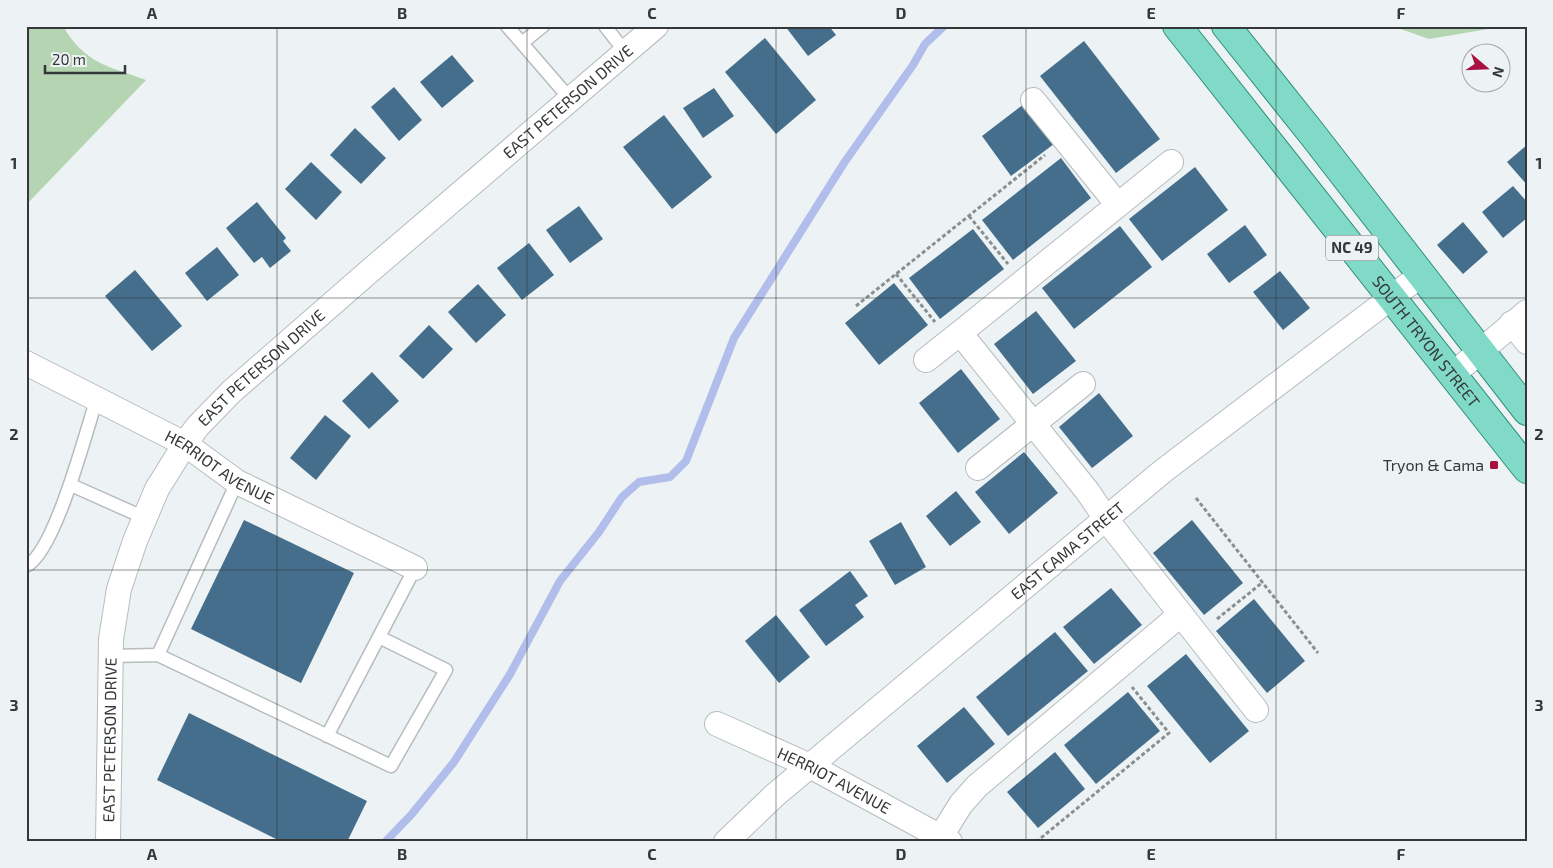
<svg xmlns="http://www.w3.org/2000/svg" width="1553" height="868" font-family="'Exo 2',sans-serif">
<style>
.green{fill:#b5d4b1}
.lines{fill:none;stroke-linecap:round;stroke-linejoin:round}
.stream{stroke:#b1bdea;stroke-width:8}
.building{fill:#446e8b}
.lane-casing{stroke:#b6bcbd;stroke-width:15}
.street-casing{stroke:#b6bcbd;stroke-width:26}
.primary-casing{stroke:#30917d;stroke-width:30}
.path{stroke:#8b8f90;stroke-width:3;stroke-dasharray:4 2.5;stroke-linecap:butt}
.lane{stroke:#fff;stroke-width:12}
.street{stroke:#fff;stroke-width:24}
.primary{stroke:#81dac7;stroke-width:28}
.grid{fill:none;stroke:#353838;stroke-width:1;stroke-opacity:0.55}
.poi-dot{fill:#a81140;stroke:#edf3f4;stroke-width:2}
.labels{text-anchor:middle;stroke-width:5;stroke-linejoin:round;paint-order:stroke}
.shield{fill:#edf3f4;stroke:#6c7070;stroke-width:1}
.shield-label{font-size:15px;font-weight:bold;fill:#353838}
.street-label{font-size:16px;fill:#353838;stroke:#edf3f4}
.poi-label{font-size:16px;fill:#353838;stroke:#edf3f4;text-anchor:end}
.neatline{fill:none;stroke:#353838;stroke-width:2}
.grid-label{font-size:16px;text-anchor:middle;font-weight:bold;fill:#353838}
</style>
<rect width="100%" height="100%" fill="#edf3f4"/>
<g class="green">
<path d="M26 26H63C85 64 108 66 146 80L26 205Z"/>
<path d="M1392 26H1506L1429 39Z"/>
</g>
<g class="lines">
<path class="stream" d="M385 842 411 815 454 762 509 676 560 581 599 532 622 497 639 482 670 477 686 461 734 338 844 163 913 65 925 44 944 26"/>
</g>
<g class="building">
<path d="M785 26H829L836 35 808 56Z"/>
<path d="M765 38 816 100 776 134 725 72Z"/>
<path d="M1084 41 1160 139 1116 173 1040 76Z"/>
<path d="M452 55 474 81 442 108 420 82Z"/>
<path d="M394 87 422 120 399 141 371 107Z"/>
<path d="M714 88 734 116 703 138 683 108Z"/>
<path d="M1024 104 1054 144 1011 176 982 136Z"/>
<path d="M664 115 712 177 672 209 623 147Z"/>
<path d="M355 128 386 158 361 184 330 155Z"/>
<path d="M1527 145V185L1507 162Z"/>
<path d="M1061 158 1091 198 1013 260 982 220Z"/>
<path d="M311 162 342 192 316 220 285 189Z"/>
<path d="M1195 167 1228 210 1162 261 1129 219Z"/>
<path d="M1513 186 1527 202V218L1503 238 1482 212Z"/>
<path d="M257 202 286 238 283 241 291 251 270 268 262 257 254 263 226 228Z"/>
<path d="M579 206 603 239 570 263 546 230Z"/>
<path d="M1463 222 1488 252 1463 274 1437 245Z"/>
<path d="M1245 225 1267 255 1229 283 1207 254Z"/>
<path d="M1120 226 1152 267 1074 329 1042 288Z"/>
<path d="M973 229 1004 269 940 319 909 278Z"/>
<path d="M529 243 554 275 522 300 497 268Z"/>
<path d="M217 247 239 275 207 301 185 273Z"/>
<path d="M135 270 182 326 152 351 105 296Z"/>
<path d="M1280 271 1310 308 1283 330 1253 292Z"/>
<path d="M894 283 928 325 879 365 845 323Z"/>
<path d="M478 284 506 315 476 343 448 312Z"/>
<path d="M1036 311 1076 361 1033 394 994 344Z"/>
<path d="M429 325 453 349 423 379 399 356Z"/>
<path d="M961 369 1000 419 958 453 919 403Z"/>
<path d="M372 372 399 401 369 429 342 401Z"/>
<path d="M1099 393 1133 436 1092 468 1059 427Z"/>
<path d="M325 415 351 436 316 480 290 458Z"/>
<path d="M1024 452 1058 493 1009 534 975 492Z"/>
<path d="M956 491 981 522 950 546 926 516Z"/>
<path d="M244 520 354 573 301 683 191 629Z"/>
<path d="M1192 520 1243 583 1204 615 1153 553Z"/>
<path d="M901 522 926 567 895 585 869 541Z"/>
<path d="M850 571 868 596 855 605 864 617 826 646 799 610Z"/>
<path d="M1111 588 1142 625 1094 664 1063 627Z"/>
<path d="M1254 599 1305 661 1267 693 1216 631Z"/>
<path d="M776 615 810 657 779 683 745 641Z"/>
<path d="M1055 632 1088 671 1008 736 976 697Z"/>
<path d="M1186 654 1249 731 1210 763 1147 686Z"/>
<path d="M1128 692 1160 731 1096 784 1064 745Z"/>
<path d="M964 707 995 744 947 783 917 746Z"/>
<path d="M189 713 367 801 347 842H282L157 780Z"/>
<path d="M1055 752 1085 789 1038 828 1007 792Z"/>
</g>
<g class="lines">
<g class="lane-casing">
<g id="lane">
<path d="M507 26 571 100"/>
<path d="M605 26 626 53"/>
<path d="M522 43 543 26"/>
<path d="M71 485 145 518"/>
<path d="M26 566C55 553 86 431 97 398"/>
<path d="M158 655 237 482"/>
<path d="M111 656 158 655 391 766 446 670 379 637"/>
<path d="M327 736 415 568"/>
</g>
</g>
<g class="street-casing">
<g id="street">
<path d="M1033 100 1118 205"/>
<path d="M1512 323 1527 342"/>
<path d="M960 333 1171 162"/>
<path d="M926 360 960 333 1088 492 1106 519 1256 710"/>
<path id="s1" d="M26 363 185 444 237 482 415 568"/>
<path d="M1452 375 1527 312"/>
<path d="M978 468 1083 384"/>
<path id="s2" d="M717 724 810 766 950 842"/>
<path d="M941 836 961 804 977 786 1180 615"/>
<path id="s3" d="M108 842 111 639 119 589 135 541 157 489 185 444 197 427 231 392 372 269 656 26"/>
<path id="s4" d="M726 842 775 795 1163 471 1421 275"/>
</g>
</g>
<g class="primary-casing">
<g id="primary">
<path id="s5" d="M1177 26 1527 469"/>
<path d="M1226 26 1313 135 1527 411"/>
</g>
</g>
<g class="path">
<path d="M969 216 1008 264"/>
<path d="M896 274 935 322"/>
<path d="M856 306 1045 155"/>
<path d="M1196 498 1318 653"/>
<path d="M1217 619 1263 582"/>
<path d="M1036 842 1169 733 1132 687"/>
</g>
<use href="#lane" class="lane"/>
<use href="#street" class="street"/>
<use href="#primary" class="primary"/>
</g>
<path class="grid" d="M277 26V842M527 26V842M776 26V842M1026 26V842M1276 26V842M26 298H1527M26 570H1527"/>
<rect class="poi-dot" x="1489" y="460" width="10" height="10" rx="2.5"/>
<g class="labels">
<rect class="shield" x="1326" y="235.5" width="52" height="25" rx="4"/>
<g class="shield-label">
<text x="1352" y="253">NC 49</text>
</g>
<g class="street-label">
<text dy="6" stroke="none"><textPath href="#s3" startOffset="928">EAST PETERSON DRIVE</textPath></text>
<text dy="6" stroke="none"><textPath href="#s5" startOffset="402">SOUTH TRYON STREET</textPath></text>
<text dy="6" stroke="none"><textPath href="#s3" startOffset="522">EAST PETERSON DRIVE</textPath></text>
<text dy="6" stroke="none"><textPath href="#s1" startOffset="220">HERRIOT AVENUE</textPath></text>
<text dy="6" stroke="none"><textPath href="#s4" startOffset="449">EAST CAMA STREET</textPath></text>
<text dy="6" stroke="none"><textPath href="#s3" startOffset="102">EAST PETERSON DRIVE</textPath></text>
<text dy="6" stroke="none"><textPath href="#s2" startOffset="130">HERRIOT AVENUE</textPath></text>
</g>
<g class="poi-label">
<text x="1484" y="471">Tryon &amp; Cama</text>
</g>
</g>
<rect width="1553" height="868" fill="none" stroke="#edf3f4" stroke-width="55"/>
<g transform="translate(1486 68) rotate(109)"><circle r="24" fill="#edf3f4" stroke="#a3a8a9"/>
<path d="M0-4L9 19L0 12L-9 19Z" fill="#a81140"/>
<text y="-8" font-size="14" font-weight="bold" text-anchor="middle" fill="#353838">N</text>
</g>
<path d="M45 65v8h80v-8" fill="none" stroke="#353838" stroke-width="2.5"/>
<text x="52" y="65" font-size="15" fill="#353838" stroke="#edf3f4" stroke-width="4" paint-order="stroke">20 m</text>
<rect x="28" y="28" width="1498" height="812" class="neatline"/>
<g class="grid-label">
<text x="152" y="19">A</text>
<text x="402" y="19">B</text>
<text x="652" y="19">C</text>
<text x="901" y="19">D</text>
<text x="1151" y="19">E</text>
<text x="1401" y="19">F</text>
<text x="14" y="169">1</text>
<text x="1539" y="169">1</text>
<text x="14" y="440">2</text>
<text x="1539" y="440">2</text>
<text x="14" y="711">3</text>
<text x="1539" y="711">3</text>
<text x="152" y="860">A</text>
<text x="402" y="860">B</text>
<text x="652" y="860">C</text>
<text x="901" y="860">D</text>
<text x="1151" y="860">E</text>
<text x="1401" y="860">F</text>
</g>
</svg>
